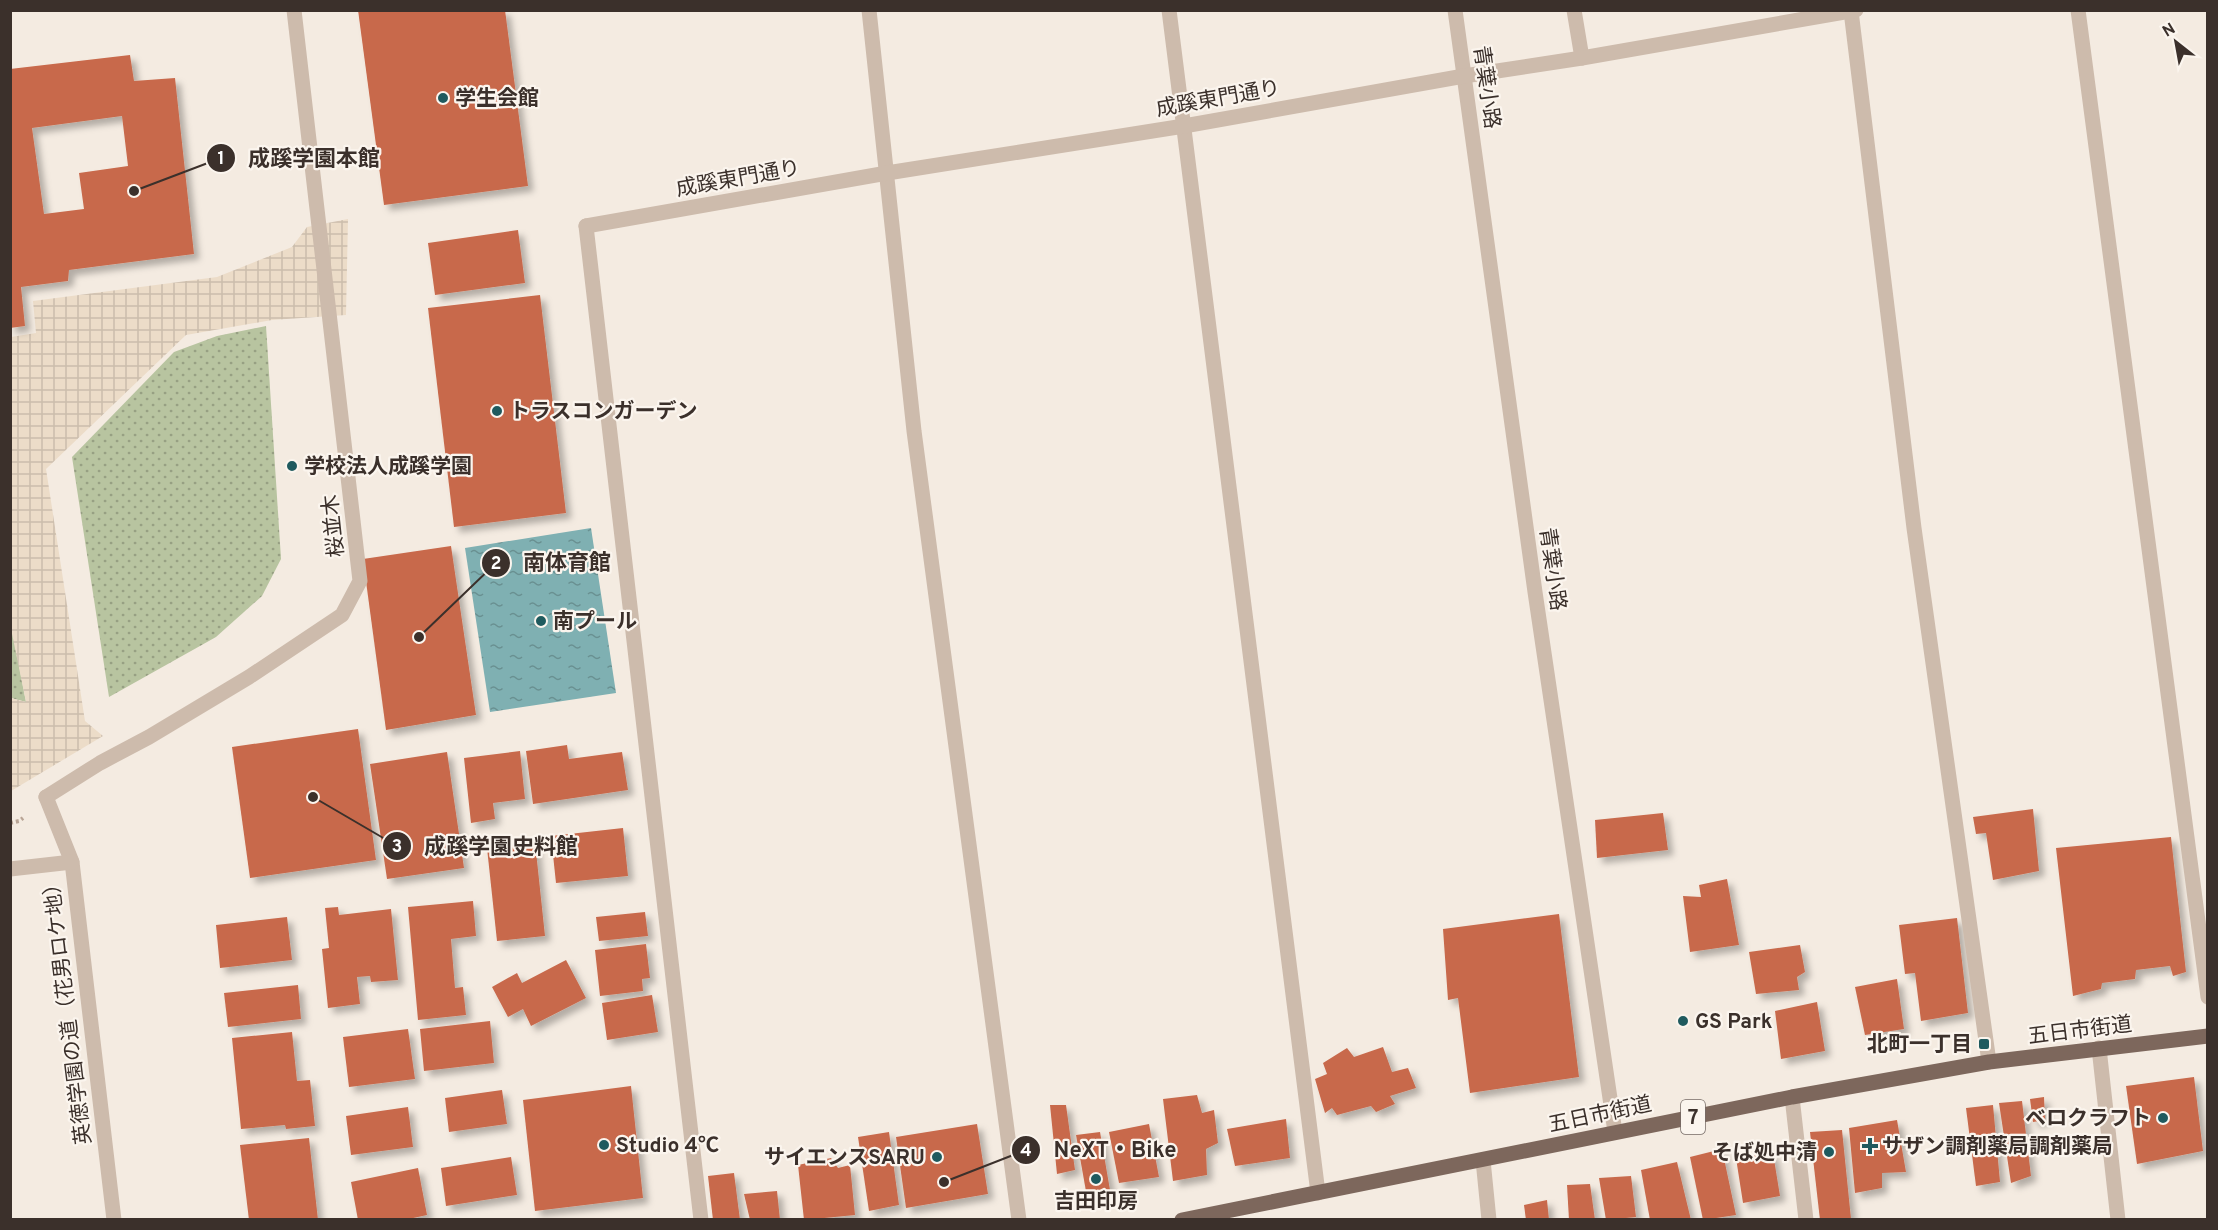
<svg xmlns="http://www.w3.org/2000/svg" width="2218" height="1230" font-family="Overpass,'Noto Sans JP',sans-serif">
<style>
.park{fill:url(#park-dots)}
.plaza{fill:url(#plaza-grid)}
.water{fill:url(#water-ripples)}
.building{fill:#c8694b;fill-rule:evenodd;filter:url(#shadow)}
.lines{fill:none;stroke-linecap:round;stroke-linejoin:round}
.path{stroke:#b9a596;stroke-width:4;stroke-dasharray:3 3;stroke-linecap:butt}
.lane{stroke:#cdbbac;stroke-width:15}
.street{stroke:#cdbbac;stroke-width:15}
.primary{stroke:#7d675c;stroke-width:15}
.poi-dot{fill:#1f5a5e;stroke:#fbf5ee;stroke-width:2}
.labels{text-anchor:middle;stroke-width:4.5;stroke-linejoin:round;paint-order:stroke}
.shield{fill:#fbf5ee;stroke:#756b66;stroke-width:1.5}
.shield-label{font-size:20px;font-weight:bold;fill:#3b302b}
.street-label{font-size:21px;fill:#3b302b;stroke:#fbf5ee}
.poi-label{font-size:21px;font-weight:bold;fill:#3b302b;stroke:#fbf5ee;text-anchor:start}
.leader{fill:none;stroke:#3b302b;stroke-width:2}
.callout-dot{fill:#3b302b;stroke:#fbf5ee;stroke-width:2}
.mark-label{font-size:18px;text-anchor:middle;font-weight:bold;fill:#fff}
.callout-label{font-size:22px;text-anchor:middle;font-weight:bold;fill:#3b302b;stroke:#fbf5ee;stroke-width:4.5;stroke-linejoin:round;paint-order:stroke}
</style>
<defs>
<pattern id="park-dots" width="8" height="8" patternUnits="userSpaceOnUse" patternTransform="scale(1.5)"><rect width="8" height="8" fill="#b8c4a0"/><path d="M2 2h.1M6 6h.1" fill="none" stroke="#97a083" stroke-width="1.8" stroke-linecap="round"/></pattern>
<pattern id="plaza-grid" width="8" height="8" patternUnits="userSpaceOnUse" patternTransform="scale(1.5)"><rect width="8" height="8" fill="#ecdcc8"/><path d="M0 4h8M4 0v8" fill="none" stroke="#cbbdac"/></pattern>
<pattern id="water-ripples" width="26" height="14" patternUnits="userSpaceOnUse" patternTransform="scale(1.5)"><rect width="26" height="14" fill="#7fb0b2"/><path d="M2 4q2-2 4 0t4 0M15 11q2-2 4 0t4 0" fill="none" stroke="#699091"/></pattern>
<filter id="shadow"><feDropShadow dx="5.5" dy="5.5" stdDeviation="3" flood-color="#0004"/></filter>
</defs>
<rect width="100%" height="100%" fill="#f4ebe1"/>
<g class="park">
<path d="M266 326 281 559 262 596 216 637 109 697 72 457 174 352 217 336Z"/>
<path d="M11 624 26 702 11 698Z"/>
</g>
<path class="plaza" d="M348 219 346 315 272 320 186 335 46 469 85 721 103 736 11 791V698L26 702 10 624 11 337 36 333 33 301 217 277 292 247 307 227Z"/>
<path class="water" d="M591 528 616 693 490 712 465 548Z"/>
<g class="building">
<path d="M358 10H505L528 186 384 205Z"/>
<path d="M130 55 134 81 175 78 194 254 69 270 68 281 21 287 25 326 10 328V69ZM122 116 128 166 79 173 84 209 44 214 32 128Z"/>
<path d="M518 230 525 283 435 295 428 243Z"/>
<path d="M540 295 566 513 454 527 428 308Z"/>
<path d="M451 546 476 715 386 730 363 559Z"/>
<path d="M358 729 376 860 250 878 232 747Z"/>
<path d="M567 745 569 759 622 752 628 790 533 804 526 751Z"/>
<path d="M520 751 525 799 493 803 495 819 471 823 464 758Z"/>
<path d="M447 752 464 868 387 879 370 764Z"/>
<path d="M2033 809 2039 871 1993 880 1986 833 1976 834 1973 817Z"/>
<path d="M1663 813 1668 850 1597 858 1595 820Z"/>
<path d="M623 828 628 876 556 883 551 836Z"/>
<path d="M2171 837 2186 972 2173 976 2170 966 2136 970 2135 979 2102 983 2101 989 2073 996 2056 848Z"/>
<path d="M535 842 545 936 497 941 487 848Z"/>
<path d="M1727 879 1739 945 1690 952 1683 896 1701 897 1699 885Z"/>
<path d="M473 901 476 936 451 939 455 988 463 987 466 1015 418 1020 408 907Z"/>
<path d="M338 907 339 915 391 909 398 980 371 982 370 976 357 977 360 1004 328 1008 322 949 329 948 325 908Z"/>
<path d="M645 912 648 936 599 941 596 917Z"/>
<path d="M1559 914 1579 1077 1470 1093 1458 998 1448 1000 1443 929Z"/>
<path d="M287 917 292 960 220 968 216 925Z"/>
<path d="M1957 918 1968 1013 1921 1021 1915 973 1905 974 1899 925Z"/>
<path d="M646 944 650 978 642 979 643 991 600 996 595 950Z"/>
<path d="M1800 945 1805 972 1797 977 1799 990 1756 994 1749 952Z"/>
<path d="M566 960 586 998 531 1026 523 1009 508 1017 492 987 517 973 522 983Z"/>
<path d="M1897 979 1904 1029 1865 1035 1855 987Z"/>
<path d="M298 985 301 1019 228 1027 224 993Z"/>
<path d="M652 995 658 1032 607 1040 602 1003Z"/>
<path d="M1817 1002 1825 1051 1781 1059 1775 1011Z"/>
<path d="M490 1021 494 1063 424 1071 420 1029Z"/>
<path d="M408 1029 415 1079 349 1087 343 1037Z"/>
<path d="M292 1032 297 1081 310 1080 315 1126 286 1129 285 1125 241 1129 232 1038Z"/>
<path d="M1383 1047 1392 1072 1408 1068 1416 1088 1390 1096 1395 1104 1376 1112 1371 1106 1337 1115 1332 1108 1325 1113 1315 1079 1327 1074 1323 1063 1347 1048 1354 1057Z"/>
<path d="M2194 1077 2203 1151 2137 1164 2126 1086Z"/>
<path d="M631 1086 643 1198 535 1211 523 1100Z"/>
<path d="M502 1090 507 1124 449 1132 445 1098Z"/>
<path d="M1197 1095 1202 1113 1214 1110 1218 1143 1206 1149 1207 1175 1173 1181 1163 1099Z"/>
<path d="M2044 1097 2045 1120 2033 1122 2030 1099Z"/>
<path d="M2022 1101 2031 1176 2011 1183 1999 1103Z"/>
<path d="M1050 1105H1066L1075 1170 1057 1174Z"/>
<path d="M1993 1105 2000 1182 1976 1186 1966 1108Z"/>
<path d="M408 1107 413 1147 351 1155 346 1116Z"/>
<path d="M1286 1119 1290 1158 1235 1166 1227 1129Z"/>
<path d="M1897 1120 1906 1172 1882 1173V1188L1855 1193 1849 1128Z"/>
<path d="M977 1124 988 1194 906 1208 896 1137Z"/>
<path d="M1149 1124 1159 1177 1119 1183 1109 1132Z"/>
<path d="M1842 1130 1851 1219 1820 1220 1810 1132Z"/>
<path d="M889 1132 899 1205 869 1211 858 1137Z"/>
<path d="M1100 1132 1110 1190 1087 1197 1076 1135Z"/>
<path d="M309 1138 318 1220H249L240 1145Z"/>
<path d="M1722 1149 1736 1215 1703 1220 1690 1157Z"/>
<path d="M1773 1153 1780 1196 1743 1203 1736 1158Z"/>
<path d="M511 1157 517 1195 446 1206 441 1168Z"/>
<path d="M831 1158 838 1168 850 1165 855 1215 804 1220 798 1165Z"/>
<path d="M1677 1162 1691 1220H1650L1641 1170Z"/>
<path d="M418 1168 427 1215 404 1220H358L351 1182Z"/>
<path d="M734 1173 740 1220H713L708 1176Z"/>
<path d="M1631 1176 1636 1217 1606 1220 1599 1178Z"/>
<path d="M1590 1184 1595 1220H1569L1567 1185Z"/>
<path d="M777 1191 780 1220H750L744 1194Z"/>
<path d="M1547 1200 1549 1220H1526L1524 1205Z"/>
</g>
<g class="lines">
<path class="path" d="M10 823 19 821 23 818"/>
<g class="lane">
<path d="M1169 10 1318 1193"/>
<path d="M1574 10 1582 58"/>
<path d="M586 226 701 1220"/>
<path d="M46 797 100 763 149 737 249 677 342 615 360 581 294 10"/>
</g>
<g class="street">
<path d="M869 10 914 431 1019 1220"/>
<path d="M1455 10 1535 592 1615 1132"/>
<path d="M2078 10 2208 997"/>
<path d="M1851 11 1914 528 1989 1062"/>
<path d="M586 226 887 173 1184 126 1464 76 1582 58 1856 10"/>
<path d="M46 797 72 862 114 1220"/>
<path d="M10 869 72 862"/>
<path d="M2099 1048 2118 1220"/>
<path d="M1792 1097 1806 1220"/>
<path d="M1483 1160 1489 1220"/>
</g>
<path class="primary" d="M1182 1220 1792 1097 1989 1062 2208 1036"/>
</g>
<g class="poi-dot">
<circle cx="443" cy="98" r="6"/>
<circle cx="497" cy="411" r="6"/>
<circle cx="292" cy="466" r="6"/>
<circle cx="541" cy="621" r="6"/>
<circle cx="1683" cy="1021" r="6"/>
<rect x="1978" y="1038" width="12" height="12" rx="3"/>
<circle cx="2163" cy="1118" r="6"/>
<circle cx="604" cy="1145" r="6"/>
<path d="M1867 1137h6v6h6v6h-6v6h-6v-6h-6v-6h6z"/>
<circle cx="1829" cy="1152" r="6"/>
<circle cx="937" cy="1157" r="6"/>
<circle cx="1096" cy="1179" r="6"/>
</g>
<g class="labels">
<rect class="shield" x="1681" y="1100" width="24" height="34" rx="4.5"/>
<g class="shield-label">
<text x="1693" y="1124">7</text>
</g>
<g class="street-label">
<text transform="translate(1487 87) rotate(82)" y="7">青葉小路</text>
<text transform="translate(1218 98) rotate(-10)" y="7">成蹊東門通り</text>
<text transform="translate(738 178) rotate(-10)" y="7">成蹊東門通り</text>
<text transform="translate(333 526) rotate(-96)" y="7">桜並木</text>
<text transform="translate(1553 569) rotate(82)" y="7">青葉小路</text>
<text transform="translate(67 1009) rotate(-97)" y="7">英徳学園の道（花男ロケ地）</text>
<text transform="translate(2080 1030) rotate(-7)" y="7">五日市街道</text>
<text transform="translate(1600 1114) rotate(-12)" y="7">五日市街道</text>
</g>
<g class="poi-label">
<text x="455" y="105">学生会館</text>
<text x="509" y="418">トラスコンガーデン</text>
<text x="304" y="473">学校法人成蹊学園</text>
<text x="553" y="628">南プール</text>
<text x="1695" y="1028">GS Park</text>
<text x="1972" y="1051" text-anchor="end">北町一丁目</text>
<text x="2151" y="1125" text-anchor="end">ベロクラフト</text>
<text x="616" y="1152">Studio 4℃</text>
<text x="1882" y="1153">サザン調剤薬局調剤薬局</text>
<text x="1817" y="1159" text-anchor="end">そば処中清</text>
<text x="925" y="1164" text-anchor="end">サイエンスSARU</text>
<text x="1096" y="1208" text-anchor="middle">吉田印房</text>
</g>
</g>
<path class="leader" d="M134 191L221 158M419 637L496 563M313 797L397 846M944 1182L1026 1150"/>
<g class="callout-dot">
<circle cx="134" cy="191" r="6"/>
<circle cx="419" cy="637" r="6"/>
<circle cx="313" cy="797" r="6"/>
<circle cx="944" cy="1182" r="6"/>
<circle cx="221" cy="158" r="15"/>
<circle cx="496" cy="563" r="15"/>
<circle cx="397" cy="846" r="15"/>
<circle cx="1026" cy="1150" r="15"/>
</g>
<g class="mark-label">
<text x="221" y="164">1</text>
<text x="496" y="569">2</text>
<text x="397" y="852">3</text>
<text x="1026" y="1156">4</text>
</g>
<g class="callout-label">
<text x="314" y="166">成蹊学園本館</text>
<text x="567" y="570">南体育館</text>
<text x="501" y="854">成蹊学園史料館</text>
<text x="1115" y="1157">NeXT・Bike</text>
</g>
<rect width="2218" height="1230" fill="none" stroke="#3b302b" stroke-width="24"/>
<g transform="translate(2176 42) rotate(329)" stroke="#fbf5ee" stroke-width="4.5" paint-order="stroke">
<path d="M0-4.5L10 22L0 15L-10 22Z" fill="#3b302b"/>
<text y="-9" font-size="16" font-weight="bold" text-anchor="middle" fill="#3b302b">N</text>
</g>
</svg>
